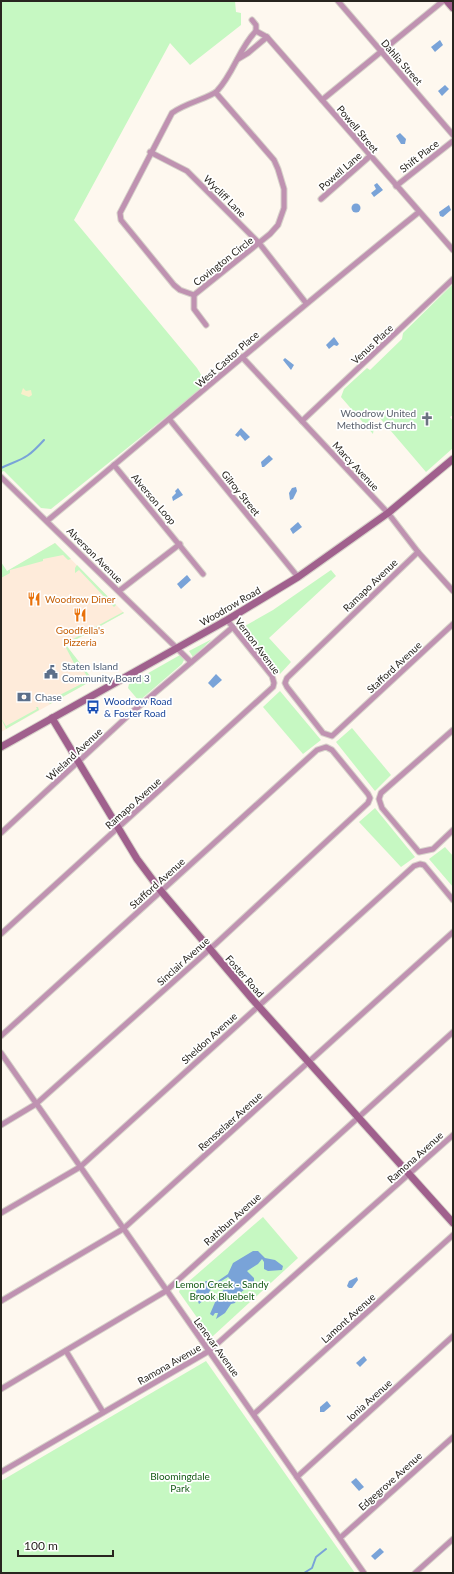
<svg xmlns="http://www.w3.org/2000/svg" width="454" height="1574" font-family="Lato,sans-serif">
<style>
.commercial{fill:#feebda}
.green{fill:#c6f8c2}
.sand{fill:#f9efca}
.water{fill:#79a3d8}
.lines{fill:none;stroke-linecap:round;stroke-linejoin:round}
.stream{stroke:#79a3d8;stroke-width:2}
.street-casing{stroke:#d7d2ca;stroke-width:7}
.secondary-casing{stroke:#d7d2ca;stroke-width:9}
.street{stroke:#bf92b1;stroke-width:5}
.secondary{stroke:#a0608d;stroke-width:7}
.labels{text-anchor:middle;stroke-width:3.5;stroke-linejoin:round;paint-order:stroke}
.street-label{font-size:10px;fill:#28251f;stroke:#fff}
.worship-label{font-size:10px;fill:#5b616d;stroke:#fff;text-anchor:end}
.food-label{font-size:10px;fill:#c56008;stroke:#fff;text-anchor:start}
.service-label{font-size:10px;fill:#4e5e75;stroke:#fff;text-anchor:start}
.transit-label{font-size:10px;fill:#164399;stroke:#fff;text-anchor:start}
.park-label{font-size:10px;fill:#145914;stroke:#fff}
</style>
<rect width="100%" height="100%" fill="#fef8ef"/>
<path class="commercial" d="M55 543 124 613 66 645 93 680 1 732V575Z"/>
<g class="green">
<path d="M1 1H235L236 12 241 13V25L190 65 170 43 74 220 197 368C202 376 205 380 201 389L51 509 41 508 4 471 1 472Z"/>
<path d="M453 284V415L450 417 453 421V448L426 472 379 417 372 415 369 418 374 427 373 434 341 397 344 389 367 368 370 370 402 339 403 333Z"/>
<path d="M55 543 71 559 68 560 63 555 43 559V561L10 570V573L1 578V562L7 571Z"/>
<path d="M77 565 116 605 114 607 79 570 75 573V568Z"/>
<path d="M331 570 336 576 269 638 291 662 280 674 243 627 273 610Z"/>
<path d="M123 612 124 613 66 645 93 680 50 704 48 701 89 680 80 664 76 667 64 644Z"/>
<path d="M213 638 193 657 189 651 212 639Z"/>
<path d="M180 655 184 660 182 664 139 701 128 688 129 684Z"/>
<path d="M280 691 321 740 303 754 263 707Z"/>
<path d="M36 707H38L39 710 6 729 1 718 6 726 37 709Z"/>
<path d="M352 728 391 775 375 791 336 742Z"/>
<path d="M375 808 415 857 401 867 359 822Z"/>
<path d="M445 847 453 856V887L429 859Z"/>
<path d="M263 1217 298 1258 213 1336H210L179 1292 180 1289Z"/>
<path d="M206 1361 355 1573H1V1481Z"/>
</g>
<path class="sand" d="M23 388 26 391 31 390 32 395 29 397 21 394Z"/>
<g class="water">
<path d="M440 40 443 45 435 52 431 47Z"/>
<path d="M445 85 449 89 442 96 438 91Z"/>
<path d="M400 133 406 139 405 144H401L396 136Z"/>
<path d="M377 183 383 190 374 197 371 193 376 189 374 185Z"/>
<circle cx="356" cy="208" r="4.5"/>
<path d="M449 205 451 210 443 217 440 216 439 212Z"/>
<path d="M334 337 339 344 337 346 334 345 329 349 326 345Z"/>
<path d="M285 358 294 365 291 370 283 360Z"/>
<path d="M241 428 250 437 245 441 240 435 238 437 235 435Z"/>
<path d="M269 455 273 459 264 467H262L261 462Z"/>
<path d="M296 487 297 491 293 499 290 500 289 493 292 488Z"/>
<path d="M178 488 183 495 173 501 172 497 176 493 175 491Z"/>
<path d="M298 522 302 527 293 534 290 529Z"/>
<path d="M187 575 191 580 181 589 177 584Z"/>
<path d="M216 674 222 680 213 688 208 683Z"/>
<path d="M253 1251H258L265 1258 275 1260 283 1266 282 1270 268 1271 264 1269V1262L262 1259 258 1264 247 1271 254 1278V1282L240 1293 235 1303 231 1304 225 1313 216 1319 218 1313H215L213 1316 210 1314 216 1300 231 1280 228 1277 213 1286 205 1299 199 1304 195 1294 198 1287 206 1281 215 1283 228 1274 233 1263Z"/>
<path d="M357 1277 358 1280 352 1288H349L347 1286 349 1281Z"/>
<path d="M364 1356 367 1360 360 1367 356 1363Z"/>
<path d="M327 1401 331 1406 324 1412H320V1407Z"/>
<path d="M356 1478 364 1487 359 1491 351 1482Z"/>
<path d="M380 1548 384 1552 375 1560 371 1556Z"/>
</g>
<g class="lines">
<g class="stream">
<path d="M1 468C23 458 26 460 44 440"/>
<path d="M304 1573 312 1568 316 1557 326 1549"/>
</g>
<g class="street-casing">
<g id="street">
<path d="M338 1 453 135"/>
<path d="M252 20 256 25V31L267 37 453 250"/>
<path d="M238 59 248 53 267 37"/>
<path d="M216 93 274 160 278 169 284 189V208L278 225 270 234 194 295 180 290 174 285 121 220 120 213 172 113C185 103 210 98 217 91 234 73 239 48 256 31"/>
<path d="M322 100 443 1"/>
<path d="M150 152 187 171 259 243 306 303"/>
<path d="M396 186 453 141"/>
<path d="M321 199 370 156"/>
<path d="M194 295V309L206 325"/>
<path d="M242 357 388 513 418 552 453 591"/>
<path d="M170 420 298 577"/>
<path d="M302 421 453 279"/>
<path d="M114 465 203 574"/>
<path d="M1 477 191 662"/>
<path d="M47 521C171 418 293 313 419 212"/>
<path d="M418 552 287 678 285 683 287 687 323 733 332 736 453 624"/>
<path d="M119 591 180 544"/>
<path d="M453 730 381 793 379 799 382 808 419 852 433 849 453 830"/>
<path d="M1 833 131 713 233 627"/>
<path d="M1 934 273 687 274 683 272 676 227 620"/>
<path d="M1 1036 317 750 326 747 332 750 368 794 370 798 368 803 209 950 36 1104 1 1125"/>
<path d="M1 1053 364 1573"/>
<path d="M1 1213 80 1167 414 866 420 864 424 865 453 900"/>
<path d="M1 1301 123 1229 453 932"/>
<path d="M66 1351 103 1412"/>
<path d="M1 1389 166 1291 453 1032"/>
<path d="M254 1414 453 1235"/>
<path d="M1 1472 209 1351 453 1135"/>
<path d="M297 1477 453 1336"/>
<path d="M340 1538 453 1437"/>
<path d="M415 1573 453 1539"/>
</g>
</g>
<g class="secondary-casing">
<g id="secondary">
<path d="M447 1 453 8"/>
<path d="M52 718 137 859 161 891 253 1000 453 1223"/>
<path d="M1 747 227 620 298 577 388 513 453 459"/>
</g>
</g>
<use href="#street" class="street"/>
<use href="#secondary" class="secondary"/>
</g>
<defs>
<g id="church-bare" transform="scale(1.08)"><path d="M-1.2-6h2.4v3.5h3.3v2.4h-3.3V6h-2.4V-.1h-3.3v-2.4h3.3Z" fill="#6b7280" stroke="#fff" stroke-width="2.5" paint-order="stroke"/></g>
<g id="restaurant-bare" transform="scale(1.08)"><path d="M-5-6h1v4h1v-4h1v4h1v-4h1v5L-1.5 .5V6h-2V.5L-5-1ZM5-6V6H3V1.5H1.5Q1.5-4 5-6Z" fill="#e8710a" stroke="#fff" stroke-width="2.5" paint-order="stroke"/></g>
<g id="civic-bare" transform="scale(1.08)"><path d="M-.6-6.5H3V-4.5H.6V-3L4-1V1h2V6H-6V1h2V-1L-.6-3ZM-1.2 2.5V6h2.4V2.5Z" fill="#5c6f8a" stroke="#fff" stroke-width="2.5" paint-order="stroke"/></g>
<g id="bank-bare" transform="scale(1.08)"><path d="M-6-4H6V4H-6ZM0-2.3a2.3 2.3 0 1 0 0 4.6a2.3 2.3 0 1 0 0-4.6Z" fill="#5c6f8a" stroke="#fff" stroke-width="2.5" paint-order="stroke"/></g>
<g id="bus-bare" transform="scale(1.08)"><path d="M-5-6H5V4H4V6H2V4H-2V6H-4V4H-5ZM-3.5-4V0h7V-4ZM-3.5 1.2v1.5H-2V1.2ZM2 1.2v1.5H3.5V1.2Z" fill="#1a4fb4" stroke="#fff" stroke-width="2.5" paint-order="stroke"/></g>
</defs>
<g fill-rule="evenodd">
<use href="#church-bare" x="427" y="419"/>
<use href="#restaurant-bare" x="34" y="599"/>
<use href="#restaurant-bare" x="80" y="615"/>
<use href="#civic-bare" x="51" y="672"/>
<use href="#bank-bare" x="24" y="697"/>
<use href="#bus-bare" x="93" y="707"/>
</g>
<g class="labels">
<g class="street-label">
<text transform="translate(402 62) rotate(49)" y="4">Dahlia Street</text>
<text transform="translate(358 129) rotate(50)" y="4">Powell Street</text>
<text transform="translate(419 156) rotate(-38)" y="4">Shift Place</text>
<text transform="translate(340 171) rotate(-41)" y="4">Powell Lane</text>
<text transform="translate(225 196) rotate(45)" y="4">Wycliff Lane</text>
<text transform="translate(223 261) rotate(-38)" y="4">Covington Circle</text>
<text transform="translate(372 344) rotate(-43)" y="4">Venus Place</text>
<text transform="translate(227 359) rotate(-41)" y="4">West Castor Place</text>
<text transform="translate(356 466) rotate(47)" y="4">Marcy Avenue</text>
<text transform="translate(241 493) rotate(51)" y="4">Gilroy Street</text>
<text transform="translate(154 499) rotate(50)" y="4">Alverson Loop</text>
<text transform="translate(95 555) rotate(45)" y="4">Alverson Avenue</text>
<text transform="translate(370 585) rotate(-44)" y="4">Ramapo Avenue</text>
<text transform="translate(230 606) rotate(-30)" y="4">Woodrow Road</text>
<text transform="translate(258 646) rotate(53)" y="4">Vernon Avenue</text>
<text transform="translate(394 667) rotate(-43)" y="4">Stafford Avenue</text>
<text transform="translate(74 754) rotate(-43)" y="4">Wieland Avenue</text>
<text transform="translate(133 803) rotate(-42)" y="4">Ramapo Avenue</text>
<text transform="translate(157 883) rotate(-42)" y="4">Stafford Avenue</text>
<text transform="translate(183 961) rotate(-42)" y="4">Sinclair Avenue</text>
<text transform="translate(245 976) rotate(49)" y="4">Foster Road</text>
<text transform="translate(209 1038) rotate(-42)" y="4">Sheldon Avenue</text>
<text transform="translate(230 1121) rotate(-42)" y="4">Rensselaer Avenue</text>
<text transform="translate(415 1157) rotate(-42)" y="4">Ramona Avenue</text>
<text transform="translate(232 1219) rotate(-42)" y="4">Rathbun Avenue</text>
<text transform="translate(348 1318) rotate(-42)" y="4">Lamont Avenue</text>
<text transform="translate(217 1347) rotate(54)" y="4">Lenevar Avenue</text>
<text transform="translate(169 1364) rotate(-30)" y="4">Ramona Avenue</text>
<text transform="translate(369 1400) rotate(-42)" y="4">Ionia Avenue</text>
<text transform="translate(390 1481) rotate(-42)" y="4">Edgegrove Avenue</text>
</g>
<g class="worship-label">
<text x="416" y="417">Woodrow United<tspan x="416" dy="12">Methodist Church</tspan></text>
</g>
<g class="food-label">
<text x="45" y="603">Woodrow Diner</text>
<text x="80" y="634" text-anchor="middle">Goodfella's<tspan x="80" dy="12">Pizzeria</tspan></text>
</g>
<g class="service-label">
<text x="62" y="670">Staten Island<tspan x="62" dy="12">Community Board 3</tspan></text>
<text x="35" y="701">Chase</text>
</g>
<g class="transit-label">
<text x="104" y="705">Woodrow Road<tspan x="104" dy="12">&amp; Foster Road</tspan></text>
</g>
<g class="park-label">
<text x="222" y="1288">Lemon Creek - Sandy<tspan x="222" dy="12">Brook Bluebelt</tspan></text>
<text x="180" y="1480">Bloomingdale<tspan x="180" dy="12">Park</tspan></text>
</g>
</g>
<rect width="454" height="1574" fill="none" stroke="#28251f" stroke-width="4"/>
<path d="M18 1550v6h95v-6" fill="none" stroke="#28251f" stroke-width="2"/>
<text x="24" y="1550" font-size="12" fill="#28251f" stroke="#ffffff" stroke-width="3" paint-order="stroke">100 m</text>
</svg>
